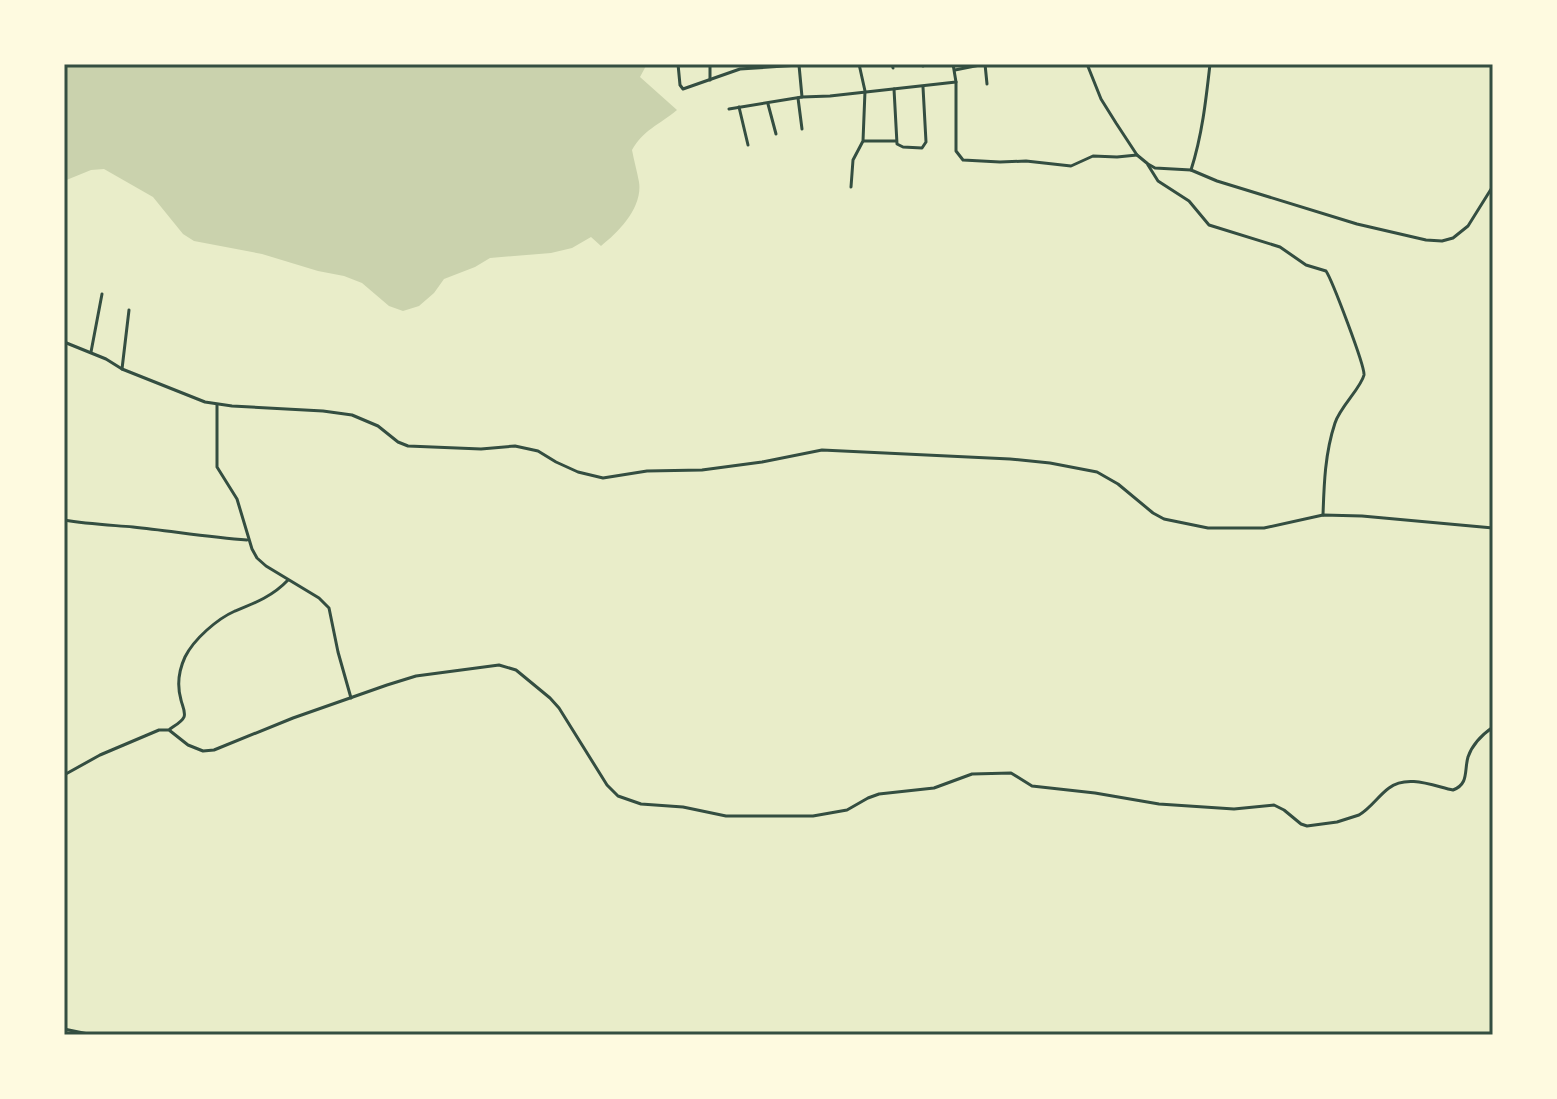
<svg xmlns="http://www.w3.org/2000/svg" width="1557" height="1099" font-family="Karla,sans-serif">
<style>
.green{fill:#cad2ad}
.lines{fill:none;stroke-linecap:round;stroke-linejoin:round}
.minor{stroke:#344e41;stroke-width:3}
.neatline{fill:none;stroke:#344e41;stroke-width:3}
</style>
<rect width="100%" height="100%" fill="#e9edc9"/>
<path class="green" d="M64 64H647L640 77 677 110C659 125 643 130 632 150 634 161 637 171 639 182 643 207 619 232 601 246L591 237 572 248 551 253 490 258 475 267 444 279 434 293 419 306 403 311 389 306 362 283 344 276 318 271 262 254 194 241 183 234 153 197 104 169 91 170 64 181Z"/>
<g class="lines">
<g class="minor">
<path d="M678 64 680 85 683 89 740 69 799 65 802 97"/>
<path d="M710 64V80"/>
<path d="M892 64 893 68"/>
<path d="M923 64V66"/>
<path d="M953 64 956 82V151L963 160 1000 162 1026 161 1071 166 1093 156 1117 157 1137 155"/>
<path d="M985 64 987 84"/>
<path d="M1087 64 1101 99 1116 123 1137 155 1148 164 1155 168 1191 170 1217 181 1357 224 1426 240 1442 241 1453 238 1468 226 1493 186"/>
<path d="M955 70 985 64"/>
<path d="M894 89 897 144 903 147 922 148 926 142 923 87"/>
<path d="M798 98 802 129"/>
<path d="M768 104 776 134"/>
<path d="M739 107 748 145"/>
<path d="M729 109 802 97 830 96 956 82"/>
<path d="M864 141H896"/>
<path d="M1148 165 1158 181 1189 201 1209 225 1280 247 1306 265 1326 271C1332 280 1365 366 1364 375 1361 388 1340 407 1335 423 1325 453 1324 484 1323 515"/>
<path d="M1191 170C1202 136 1206 100 1210 64"/>
<path d="M851 187 853 160 863 141 865 91 859 64"/>
<path d="M64 342 106 359 122 369 205 402 232 406 323 411 352 415 378 426 398 442 408 446 481 449 515 446 538 451 556 462 578 472 603 478 647 471 702 470 762 462 822 450 1010 459 1050 463 1097 472 1118 484 1153 513 1164 519 1208 528H1264L1323 515 1362 516 1493 528"/>
<path d="M91 352 102 294"/>
<path d="M122 369 129 310"/>
<path d="M217 405V467L237 499 252 549 257 558 266 566 319 598 329 608 338 652 351 698"/>
<path d="M64 520C87 524 110 525 133 527 171 531 209 537 247 540"/>
<path d="M170 729C174 726 182 722 184 717 186 712 182 705 181 700 177 686 179 670 185 657 194 639 217 619 235 611 255 603 273 596 288 580"/>
<path d="M64 775 100 755 159 730H169L188 745 203 751 214 750 293 718 387 685 416 676 499 665 516 670 550 698 559 708 607 785 618 796 641 804 683 807 726 816H813L847 810 868 798 879 794 934 788 972 774 1011 773 1032 786 1095 793 1159 804 1234 809 1274 805 1284 810 1301 824 1307 826 1337 822 1359 815C1371 808 1378 796 1389 788 1407 774 1434 786 1453 790 1469 784 1464 771 1468 757 1472 745 1483 734 1493 727"/>
<path d="M64 1029 93 1035"/>
</g>
</g>
<rect width="1557" height="1099" fill="none" stroke="#fefae0" stroke-width="132"/>
<rect x="66" y="66" width="1425" height="967" class="neatline"/>
</svg>
